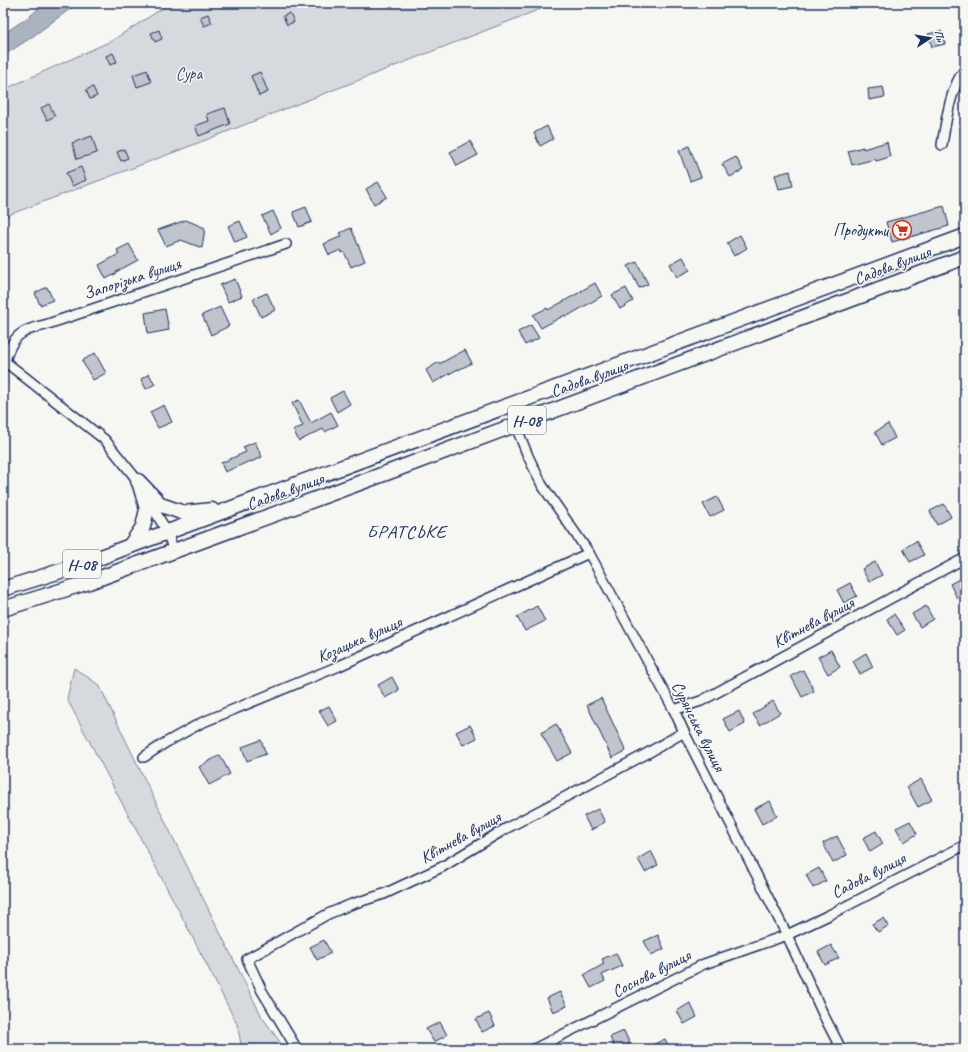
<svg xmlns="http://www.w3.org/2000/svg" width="968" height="1052" font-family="Caveat,sans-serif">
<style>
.green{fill:#d6d9dd;stroke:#78849e}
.water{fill:#abb2c0;stroke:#717e99}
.building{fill:#c0c4cd;stroke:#1b2f5e}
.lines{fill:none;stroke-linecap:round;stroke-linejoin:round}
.minor-casing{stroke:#1b2f5e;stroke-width:12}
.primary-casing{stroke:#1b2f5e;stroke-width:17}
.minor{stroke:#f6f6f2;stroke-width:9}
.primary{stroke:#f6f6f2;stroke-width:14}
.labels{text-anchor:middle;stroke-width:3;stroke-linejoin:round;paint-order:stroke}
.shield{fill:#f6f6f2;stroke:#5d6b8a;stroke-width:1}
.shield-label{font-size:16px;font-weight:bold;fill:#1b2f5e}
.park-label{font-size:17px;fill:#405177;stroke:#f6f6f2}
.poi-label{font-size:17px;fill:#1b2f5e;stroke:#f6f6f2;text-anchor:end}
.street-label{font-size:17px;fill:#1b2f5e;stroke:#f6f6f2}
.quarter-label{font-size:19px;letter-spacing:1px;fill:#1b2f5e;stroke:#f6f6f2}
</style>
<rect width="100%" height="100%" fill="#f6f6f2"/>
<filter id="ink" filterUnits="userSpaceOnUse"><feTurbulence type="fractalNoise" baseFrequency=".025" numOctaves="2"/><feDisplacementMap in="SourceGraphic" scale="8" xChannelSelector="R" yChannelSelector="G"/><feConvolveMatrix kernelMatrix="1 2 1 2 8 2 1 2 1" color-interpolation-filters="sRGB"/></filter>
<g filter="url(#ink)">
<g class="green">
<path d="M171 3H556L180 150 3 217V118L7 114 3 90 111 41Z"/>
<path d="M74 668 99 685 180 852 262 1017 285 1049H242L237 1024 178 909 67 699Z"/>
</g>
<path class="water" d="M45 3H78L32 37 3 56V34L30 16Z"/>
<g class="building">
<path d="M290 13 294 22 287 25 283 16Z"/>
<path d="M208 14 212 23 204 26 200 17Z"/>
<path d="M159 30 162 39 155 42 151 33Z"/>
<path d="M941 31 945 44 932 47 928 34Z"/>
<path d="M113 53 117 62 110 65 106 56Z"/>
<path d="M147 70 151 82 137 87 133 75Z"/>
<path d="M260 72 268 92 259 96 251 76Z"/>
<path d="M93 87 97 96 90 99 86 90Z"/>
<path d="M883 87 885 97 869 100 868 89Z"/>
<path d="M49 104 55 116 47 120 41 108Z"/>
<path d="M225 108 230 124 199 136 195 126 209 121 207 114Z"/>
<path d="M547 126 553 139 540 146 534 133Z"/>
<path d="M92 136 97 153 77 159 72 143Z"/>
<path d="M470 141 478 155 457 166 450 152Z"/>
<path d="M887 142 890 157 876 161 875 159 852 165 848 151 863 147V149Z"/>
<path d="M689 146 701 177 690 181 679 151Z"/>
<path d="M124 149 128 158 121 161 117 152Z"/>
<path d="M736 157 743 170 730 177 722 164Z"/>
<path d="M81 167 86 180 72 186 66 173Z"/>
<path d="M790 171 793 186 779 189 775 175Z"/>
<path d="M378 182 387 197 374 204 366 189Z"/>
<path d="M944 206 949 226 892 242 886 222Z"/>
<path d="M306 207 312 222 299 227 293 212Z"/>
<path d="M273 211 281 228 271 234 262 216Z"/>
<path d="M186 220 205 228 202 248 181 240 166 246 158 230Z"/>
<path d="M240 221 247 237 235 242 228 226Z"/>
<path d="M351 228 365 261 351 267 344 252 342 253 341 250 329 255 324 244 342 236 340 233Z"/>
<path d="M740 235 747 248 734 256 727 243Z"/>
<path d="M129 244 138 260 116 272 117 273 106 279 99 265 119 254 117 250Z"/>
<path d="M683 257 690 270 677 277 670 264Z"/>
<path d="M637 262 648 284 639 288 628 266Z"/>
<path d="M235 279 242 296 228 302 220 285Z"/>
<path d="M595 283 602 296 566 317 565 315 541 328 533 315 547 308 548 310 582 291H581Z"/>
<path d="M47 287 53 300 40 305 35 293Z"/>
<path d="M626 288 633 301 620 309 612 295Z"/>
<path d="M267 293 275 310 261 317 253 299Z"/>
<path d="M220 307 229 326 211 335 202 315Z"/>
<path d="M165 309 169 330 148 334 145 313Z"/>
<path d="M531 325 539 338 525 345 518 332Z"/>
<path d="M465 350 472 363 458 370V369L433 383 426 370 439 362V364Z"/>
<path d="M95 353 106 373 93 380 82 361Z"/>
<path d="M149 374 155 384 146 389 141 379Z"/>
<path d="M343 391 350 404 337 412 330 398Z"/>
<path d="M299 400 311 423 331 412 338 425 325 432 323 429 299 441 293 430 303 426 292 403Z"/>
<path d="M164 405 172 422 158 428 150 412Z"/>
<path d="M888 424 895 438 882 445 875 432Z"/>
<path d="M255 442 262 457 251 462 250 461 225 472 221 463 246 452 243 447Z"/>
<path d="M717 497 724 510 710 517 703 504Z"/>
<path d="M944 504 951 517 937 525 930 511Z"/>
<path d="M916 541 924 555 910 562 903 549Z"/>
<path d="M875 562 882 575 869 582 862 569Z"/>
<path d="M965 576V593L957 598 950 584Z"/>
<path d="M850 583 857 596 844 603 837 590Z"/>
<path d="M537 606 545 621 525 631 517 617Z"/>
<path d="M926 606 933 619 920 627 912 614Z"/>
<path d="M894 614 905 630 897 635 887 619Z"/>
<path d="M831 650 840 667 828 674 818 657Z"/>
<path d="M866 653 873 667 860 674 853 661Z"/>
<path d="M803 670 814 691 802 697 791 676Z"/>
<path d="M392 677 399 690 385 698 378 685Z"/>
<path d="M601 698 626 751 612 758 587 705Z"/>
<path d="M773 701 780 713 760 725 753 714Z"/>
<path d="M329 706 337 721 328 726 319 711Z"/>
<path d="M739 711 745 724 730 732 723 719Z"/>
<path d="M556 724 572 753 557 761 541 733Z"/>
<path d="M470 725 477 738 463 745 456 732Z"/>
<path d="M261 740 266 754 247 761 242 747Z"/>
<path d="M220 755 230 774 209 785 199 767Z"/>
<path d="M921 779 932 800 918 807 907 787Z"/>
<path d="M770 801 777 816 762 824 754 809Z"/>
<path d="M598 809 605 822 591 830 584 816Z"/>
<path d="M910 821 917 834 904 842 896 828Z"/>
<path d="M876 831 883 844 870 852 863 838Z"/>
<path d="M837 836 847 855 833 863 823 843Z"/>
<path d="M651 851 658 865 645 872 638 859Z"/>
<path d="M819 868 826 881 813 888 806 875Z"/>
<path d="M883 918 888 926 878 932 872 924Z"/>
<path d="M658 935 664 949 651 955 644 941Z"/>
<path d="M324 940 331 953 317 960 310 947Z"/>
<path d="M831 945 839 958 825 965 818 952Z"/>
<path d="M616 953 622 966 602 975 605 981 591 988 584 975 604 964 602 959Z"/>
<path d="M560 992 567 1006 553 1012 547 998Z"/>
<path d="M690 1003 697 1017 684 1024 677 1011Z"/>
<path d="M489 1013 495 1026 482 1032 476 1019Z"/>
<path d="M440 1022 447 1035 434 1042 426 1029Z"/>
<path d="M624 1031 630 1044 622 1049H615L610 1037Z"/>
<path d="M665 1039 670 1049H644Z"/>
</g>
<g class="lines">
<g class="minor-casing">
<g id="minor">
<path d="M942 145C945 126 951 84 965 70"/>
<path d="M3 360 105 440 138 481 141 486"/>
<path d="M5 361C12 337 20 330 45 325L286 244"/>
<path d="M515 424 528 456 542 485 589 553 674 710 684 732 787 935 824 1016 841 1049"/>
<path d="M148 499 167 532 174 551"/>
<path d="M674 710 701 701 965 558"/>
<path d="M144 757 165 743 201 723 339 666 589 553"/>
<path d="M297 1049 262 991 247 959 328 914 352 904 384 894 442 867 507 828 646 754 684 732"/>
<path d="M534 1049 704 964 787 935 829 915 965 845"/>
</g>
</g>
<g class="primary-casing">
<g id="primary">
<path d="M138 481 161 505 184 513 212 510"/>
<path d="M130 546 143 527 147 509 140 485"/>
<path d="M3 589 83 564 130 546 965 236"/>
<path d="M3 609 89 582 174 551 373 478 965 257"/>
</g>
</g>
<use href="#minor" class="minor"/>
<use href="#primary" class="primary"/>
</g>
</g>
<defs>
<g id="supermarket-ring" transform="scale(1)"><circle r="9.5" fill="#f6f6f2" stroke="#c8321e" stroke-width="1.5"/><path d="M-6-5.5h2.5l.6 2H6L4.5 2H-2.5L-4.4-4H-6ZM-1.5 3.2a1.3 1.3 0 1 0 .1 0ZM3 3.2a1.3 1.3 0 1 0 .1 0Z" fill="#c8321e"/></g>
</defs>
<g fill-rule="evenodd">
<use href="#supermarket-ring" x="902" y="230"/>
</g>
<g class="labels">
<g class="shield">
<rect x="508" y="406" width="38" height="28" rx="3"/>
<rect x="63" y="550" width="38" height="28" rx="3"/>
</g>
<g class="shield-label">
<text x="527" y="426">Н-08</text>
<text x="82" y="570">Н-08</text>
</g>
<g class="park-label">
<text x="189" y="79">Сура</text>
</g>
<g class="poi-label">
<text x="888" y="236">Продукти</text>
</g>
<g class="street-label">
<text transform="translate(892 265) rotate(-21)" y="6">Садова вулиця</text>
<text transform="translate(132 278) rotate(-18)" y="6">Запорізька вулиця</text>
<text transform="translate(589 378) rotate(-20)" y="6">Садова вулиця</text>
<text transform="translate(285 491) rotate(-20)" y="6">Садова вулиця</text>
<text transform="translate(813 622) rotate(-28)" y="6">Квітнева вулиця</text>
<text transform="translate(359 639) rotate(-24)" y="6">Козацька вулиця</text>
<text transform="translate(699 726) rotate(63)" y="6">Сурянська вулиця</text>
<text transform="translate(460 837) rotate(-29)" y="6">Квітнева вулиця</text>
<text transform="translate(868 875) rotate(-27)" y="6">Садова вулиця</text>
<text transform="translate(651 973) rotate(-27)" y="6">Соснова вулиця</text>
</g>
<g class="quarter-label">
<text x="407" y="538">БРАТСЬКЕ</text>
</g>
</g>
<rect width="968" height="1052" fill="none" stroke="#f6f6f2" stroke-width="16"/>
<rect x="8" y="8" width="952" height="1036" fill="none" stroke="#1b2f5e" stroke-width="1.5" filter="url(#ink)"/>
<g transform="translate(930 38) rotate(78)" stroke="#f6f6f2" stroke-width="3" paint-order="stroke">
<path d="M0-3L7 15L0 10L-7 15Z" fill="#1b2f5e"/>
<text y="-6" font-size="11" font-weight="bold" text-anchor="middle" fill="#1b2f5e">Пн</text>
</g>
</svg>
